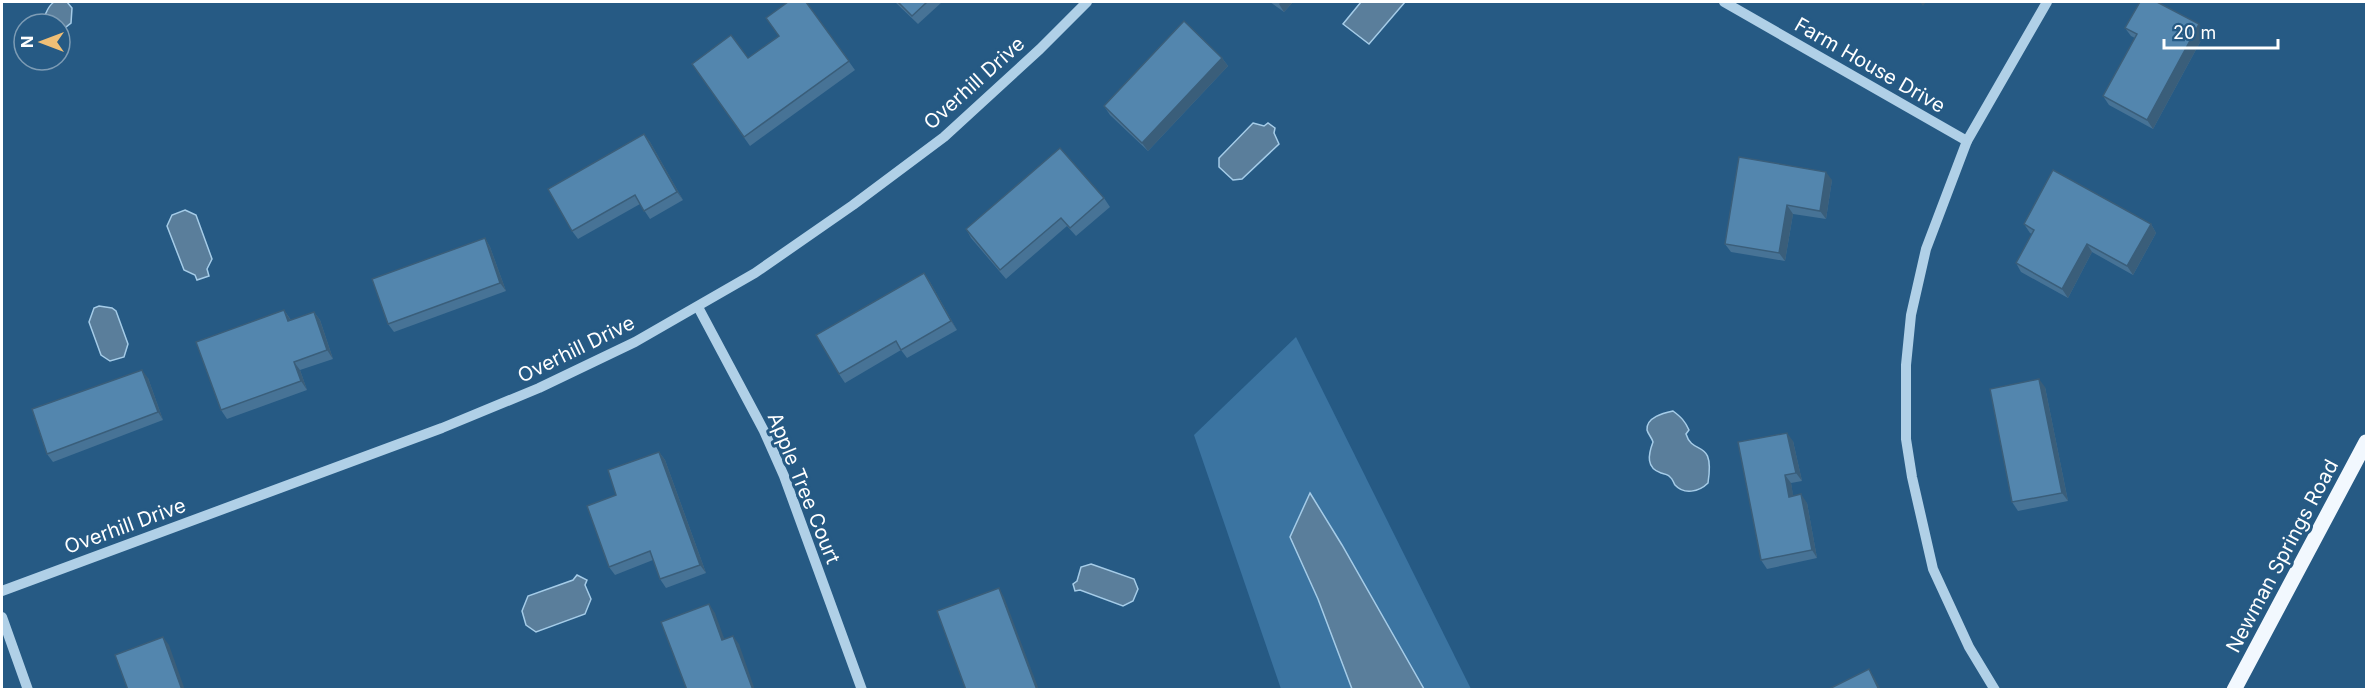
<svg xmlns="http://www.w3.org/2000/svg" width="2368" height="691" font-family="Inter,sans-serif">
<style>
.green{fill:#3b74a1}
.water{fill:#5a7e9b;stroke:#a5cce8;stroke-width:1.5}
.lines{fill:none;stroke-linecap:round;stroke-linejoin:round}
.minor{stroke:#b0d0e7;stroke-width:10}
.major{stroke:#f2f8fe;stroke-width:15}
.wall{fill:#477396}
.shaded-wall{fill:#3a5e7a}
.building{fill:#5386ae;stroke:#3a5e7a;stroke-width:1.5}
.labels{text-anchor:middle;stroke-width:6;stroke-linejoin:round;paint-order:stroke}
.street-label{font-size:20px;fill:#fff;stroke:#265a84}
</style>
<rect width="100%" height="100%" fill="#265a84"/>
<path class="green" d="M1296 337 1471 689H1281L1194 435Z"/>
<g class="water">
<path d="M54 2H67L72 8 71 23 61 31 60 35V24H39C47 17 45 8 54 2Z"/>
<path d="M1361 2H1405L1369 44 1343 24Z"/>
<path d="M1253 123 1264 126 1268 123 1275 128 1274 133 1279 144 1242 179 1233 180 1219 167V158Z"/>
<path d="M185 210 196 215 212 259 207 269 209 276 197 280 195 275 184 270 167 226 172 215Z"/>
<path d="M99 306 112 308 116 311 128 344 124 357 110 361 101 355 89 322 94 308Z"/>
<path d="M1673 411C1681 417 1685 421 1689 430L1686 434C1693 457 1715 437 1708 483 1699 492 1684 495 1675 485 1673 482 1673 479 1670 477 1668 474 1664 474 1661 473 1646 468 1648 455 1653 442 1652 438 1648 434 1647 430 1646 417 1664 413 1673 411Z"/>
<path d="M1310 493 1342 545 1424 689H1352L1318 599 1290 537Z"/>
<path d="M1091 564 1134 579 1138 589 1133 601 1123 606 1080 590 1075 591 1073 584 1077 581 1081 567Z"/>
<path d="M577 575 587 580 585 585 591 599 585 614 536 632 526 625 522 611 528 596 573 580Z"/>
</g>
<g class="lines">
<g class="minor">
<path d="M1724 2 1967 141"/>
<path d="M698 307 764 431 784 476 862 690"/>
<path d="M2 591 442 428 539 388 635 342 755 273 853 205 944 137 1040 49 1087 2"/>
<path d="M2 617 28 690"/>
<path d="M1995 690 1969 647 1933 569 1912 477 1906 439V365L1911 315 1926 249 1967 141 2047 2"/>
</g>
<path class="major" d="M2234 690 2366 442"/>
</g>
<g class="wall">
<path d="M806 2 855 70 750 146 692 64 748 58 779 36Z"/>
<path d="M895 2H942L918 24Z"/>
<path d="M1270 2H1293L1284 12Z"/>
<path d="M2125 28 2205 33 2153 129 2109 105 2103 96 2135 38 2131 36Z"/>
<path d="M1222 58 1228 66 1148 151 1110 115 1104 106Z"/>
<path d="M644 134 650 142 683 200 650 219 640 204 578 239 572 231Z"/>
<path d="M1739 157 1832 180 1826 219 1793 214 1785 261 1731 252 1725 244Z"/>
<path d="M1104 198 1110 207 1076 236 1067 226 1006 279 971 238 966 229Z"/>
<path d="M2024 224H2151L2156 233 2133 275 2092 252 2068 298 2021 272 2016 263 2032 234 2030 233Z"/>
<path d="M485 238 490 247 506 291 394 332 388 324Z"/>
<path d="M924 273 930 282 957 330 907 358 901 350 845 383 839 374Z"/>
<path d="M284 310 291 320 314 312 320 320 333 359 300 370 307 390 227 419 221 410Z"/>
<path d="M148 378 163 420 53 462 47 454Z"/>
<path d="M2045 387 2068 501 2018 511 2012 502Z"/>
<path d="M1793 441 1802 481 1791 483 1793 496 1807 503 1817 558 1767 569 1761 560Z"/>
<path d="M659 452 665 460 706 573 666 588 660 579 653 560 615 575 609 567Z"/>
</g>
<g class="shaded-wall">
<path d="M1281 2H1293L1284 12 1279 4Z"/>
<path d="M1920 2H1926L1923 6Z"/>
<path d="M2199 24 2205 33 2153 129 2147 120Z"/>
<path d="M1222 58 1228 66 1148 151 1142 143Z"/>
<path d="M644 134 650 142 683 200 677 192Z"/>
<path d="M1826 172 1832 180 1826 219 1820 211Z"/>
<path d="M1787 205 1793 214 1785 261 1779 253Z"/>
<path d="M2151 224 2156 233 2133 275 2127 266Z"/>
<path d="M485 238 490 247 506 291 500 283Z"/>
<path d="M2087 244 2092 252 2068 298 2062 289Z"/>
<path d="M924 273 930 282 957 330 951 321Z"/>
<path d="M284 310 290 319 294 330 288 321Z"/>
<path d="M314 312 320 320 333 359 327 350Z"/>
<path d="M294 362 300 370 307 390 301 381Z"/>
<path d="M142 370 148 378 163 420 158 412Z"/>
<path d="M2039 379 2045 387 2068 501 2062 493Z"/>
<path d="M1787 433 1793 441 1802 481 1796 473Z"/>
<path d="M659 452 665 460 706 573 700 565Z"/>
<path d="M1785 475 1791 483 1795 505 1789 497Z"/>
<path d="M1801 494 1807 503 1817 558 1812 550Z"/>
<path d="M999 588 1004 597 1039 690H1037Z"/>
<path d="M709 604 715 613 728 649 722 640Z"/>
<path d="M733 636 739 644 755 690H753Z"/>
<path d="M163 637 169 645 185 690H182Z"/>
<path d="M1869 669 1874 677 1881 690H1879Z"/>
</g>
<g class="building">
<path d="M788 2H806L849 61 744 137 692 64 731 35 748 58 779 36 766 18Z"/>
<path d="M898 2H927L912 16Z"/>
<path d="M2140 2H2157L2199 24 2147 120 2103 96 2137 34 2125 28Z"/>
<path d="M1184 21 1222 58 1142 143 1104 106Z"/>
<path d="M644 134 677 192 644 211 635 195 572 231 548 189Z"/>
<path d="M1060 148 1104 198 1070 228 1061 218 1000 270 966 229Z"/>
<path d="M1739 157 1826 172 1820 211 1787 205 1779 253 1725 244Z"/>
<path d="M2053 170 2151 224 2127 266 2087 244 2062 289 2016 263 2034 230 2024 224Z"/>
<path d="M485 238 500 283 388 324 372 279Z"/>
<path d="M924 273 951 321 901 350 896 341 839 374 816 335Z"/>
<path d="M284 310 288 321 314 312 327 350 294 362 301 381 221 410 196 342Z"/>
<path d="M142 370 158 412 47 454 32 409Z"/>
<path d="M2039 379 2062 493 2012 502 1990 389Z"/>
<path d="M1787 433 1796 473 1785 475 1789 497 1801 494 1812 550 1761 560 1738 442Z"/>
<path d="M659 452 700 565 660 579 650 551 609 567 587 506 616 495 608 470Z"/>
<path d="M999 588 1037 690H966L937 611Z"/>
<path d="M709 604 722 640 733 636 753 690H687L661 622Z"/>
<path d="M163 637 182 690H128L115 655Z"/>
<path d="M1869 669 1879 690H1827Z"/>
</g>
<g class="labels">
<g class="street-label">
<text transform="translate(1870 65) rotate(30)" y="7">Farm House Drive</text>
<text transform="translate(974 83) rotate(-42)" y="7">Overhill Drive</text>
<text transform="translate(576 349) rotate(-26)" y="7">Overhill Drive</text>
<text transform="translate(804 488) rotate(68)" y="7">Apple Tree Court</text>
<text transform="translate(125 526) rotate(-20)" y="7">Overhill Drive</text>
<text transform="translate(2282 556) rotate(-62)" y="7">Newman Springs Road</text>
</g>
</g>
<rect width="2368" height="691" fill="none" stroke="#ffffff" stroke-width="6"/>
<g transform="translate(42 42) rotate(270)"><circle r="28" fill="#265a84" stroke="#7d9cb5" stroke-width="1.5"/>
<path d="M0-4.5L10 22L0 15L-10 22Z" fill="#f0bf76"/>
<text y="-9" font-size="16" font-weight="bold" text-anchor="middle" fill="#ffffff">N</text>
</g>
<path d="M2164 39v9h114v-9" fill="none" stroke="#ffffff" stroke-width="3"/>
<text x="2173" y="39" font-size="18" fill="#ffffff" stroke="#265a84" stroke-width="4.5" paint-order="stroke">20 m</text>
</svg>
